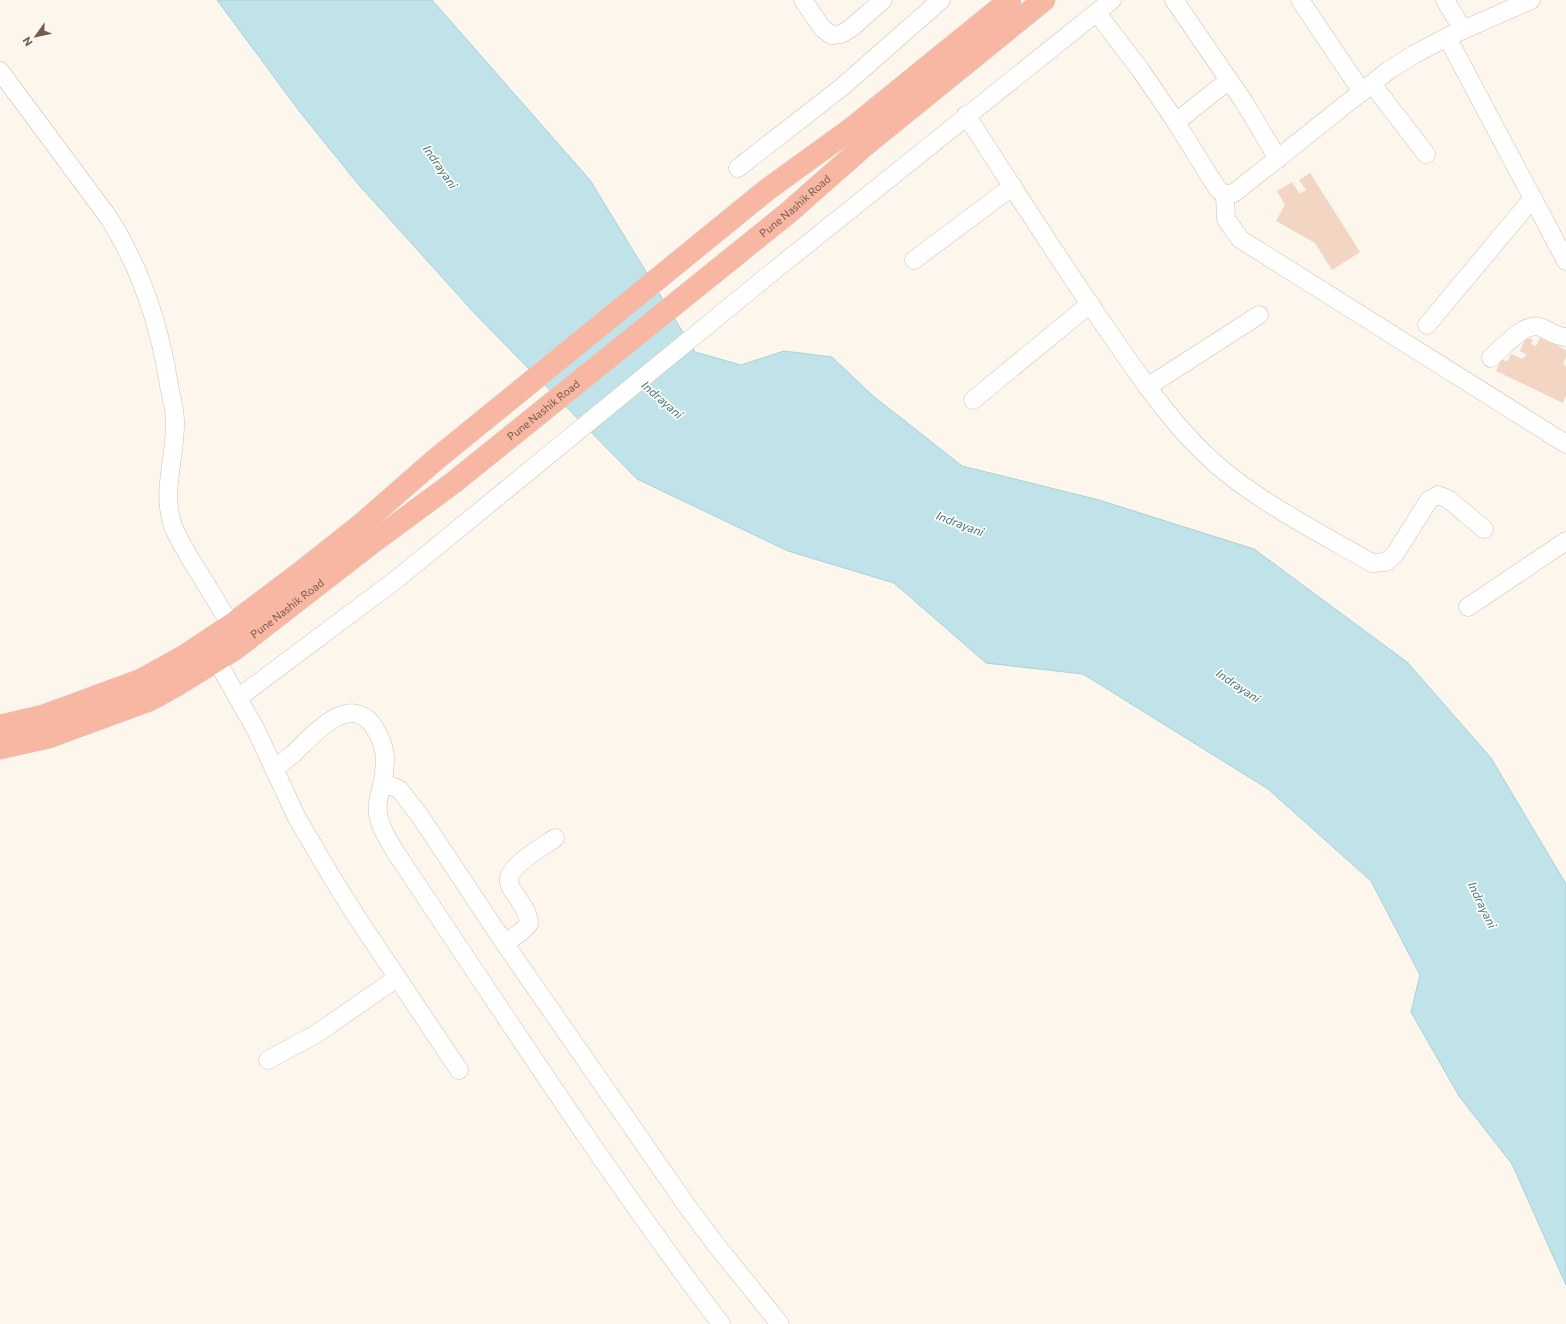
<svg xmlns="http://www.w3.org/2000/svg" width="1566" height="1324" font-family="Commissioner,sans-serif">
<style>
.water{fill:#bfe3e8;stroke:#a5d3da}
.building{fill:#f3d5c3}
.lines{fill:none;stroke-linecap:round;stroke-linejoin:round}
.minor-casing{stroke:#d1beb0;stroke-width:19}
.highway-casing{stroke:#dad1cd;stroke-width:23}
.minor{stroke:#fff;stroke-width:18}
.highway{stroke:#f7b7a3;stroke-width:22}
.labels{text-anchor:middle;stroke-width:3.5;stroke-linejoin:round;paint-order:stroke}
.street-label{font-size:11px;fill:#7a5c4d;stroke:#fffaf3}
.water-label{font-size:12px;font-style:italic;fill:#437c86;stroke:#fffaf3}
</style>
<rect width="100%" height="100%" fill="#fdf6ec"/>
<path class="water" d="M217 0H432L590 180 695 352 741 365 784 351 832 357 872 395 962 466 1099 500 1254 549 1407 662 1491 758 1566 884V1285L1512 1164 1459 1096 1411 1012 1420 975 1371 881 1268 789 1083 674 986 663 894 583 788 551 637 479 477 316 358 184 300 112Z"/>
<g class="building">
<path d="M1310 173 1360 252 1332 270 1315 243 1276 221 1285 205 1277 191 1292 182 1300 194 1306 190 1299 180Z"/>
<path d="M1526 337 1533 340 1531 344 1536 346 1540 338 1566 350V357L1563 364 1566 366V395L1563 403 1496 371 1502 359 1507 362 1511 354 1522 359 1527 355 1520 351Z"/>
</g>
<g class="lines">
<g class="minor-casing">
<g id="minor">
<path d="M803 0 822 28 831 35 841 34 850 29 883 0"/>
<path d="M1174 0 1244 102 1278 159"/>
<path d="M1300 0 1362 92"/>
<path d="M1445 0 1463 30"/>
<path d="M1097 13 1139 68 1172 116 1217 188 1225 195 1234 193 1389 70 1415 54 1447 37 1566 261"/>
<path d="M1447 37 1531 0"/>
<path d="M0 71 109 218C141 269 160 327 169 385 171 397 175 409 175 421 176 456 161 492 173 526 179 541 188 555 196 568 208 587 219 606 231 625"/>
<path d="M1372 84 1426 154"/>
<path d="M966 115C1014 189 1061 263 1111 335 1143 381 1175 429 1218 466 1264 505 1320 533 1372 563L1386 562 1395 554 1429 500 1438 495 1448 499 1484 529"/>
<path d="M1176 122 1229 80"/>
<path d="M738 168 842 87 941 0"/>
<path d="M1225 195 1226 219 1240 239 1566 444"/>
<path d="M914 260 1013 186"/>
<path d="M1427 325 1533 198"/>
<path d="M1491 358C1502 348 1524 322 1540 327 1549 330 1555 337 1566 337"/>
<path d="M1147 387 1259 315"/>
<path d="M973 400 1090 304"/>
<path d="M1468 607 1566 541"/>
<path d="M217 661 256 730 296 816 331 876 358 919 459 1070"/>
<path d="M238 698 397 579 765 278 1112 0"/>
<path d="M274 769C280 764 287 759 293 754 311 737 347 693 372 724 379 734 384 745 385 757 385 766 384 776 382 785 380 795 376 804 378 814 380 828 389 841 396 853 502 1011 606 1172 721 1324"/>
<path d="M382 785H389L399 789 420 816 505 944 687 1206 717 1246 780 1324"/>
<path d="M505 944 523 930 529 924C529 913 523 907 518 898 514 893 508 886 509 879 510 865 544 846 555 838"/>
<path d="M268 1060 316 1034 397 978"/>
</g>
</g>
<g class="highway-casing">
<g id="highway">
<path d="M0 726 43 716 141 680 186 655 231 625 300 573 363 523 435 460 768 189 851 129 1010 0"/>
<path id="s1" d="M0 748 49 737 150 700 177 685 235 649 373 542 453 483 788 213 864 146 1044 0"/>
</g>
</g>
<use href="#minor" class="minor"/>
<use href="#highway" class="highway"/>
</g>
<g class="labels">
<g class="street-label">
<text dy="4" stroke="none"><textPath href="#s1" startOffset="971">Pune Nashik Road</textPath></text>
<text dy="4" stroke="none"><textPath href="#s1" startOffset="647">Pune Nashik Road</textPath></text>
<text dy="4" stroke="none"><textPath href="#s1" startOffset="323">Pune Nashik Road</textPath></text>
</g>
<g class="water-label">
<text transform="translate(440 167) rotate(55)" y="4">Indrayani</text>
<text transform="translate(662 400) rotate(41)" y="4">Indrayani</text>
<text transform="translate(960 524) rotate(21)" y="4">Indrayani</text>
<text transform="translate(1238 686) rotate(34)" y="4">Indrayani</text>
<text transform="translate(1482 905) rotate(64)" y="4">Indrayani</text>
</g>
</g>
<g transform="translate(36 36) rotate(237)" stroke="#fffaf3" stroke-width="3" paint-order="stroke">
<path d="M0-3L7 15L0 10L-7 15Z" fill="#7a5c4d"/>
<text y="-6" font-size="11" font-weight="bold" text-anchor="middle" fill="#7a5c4d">N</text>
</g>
</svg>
